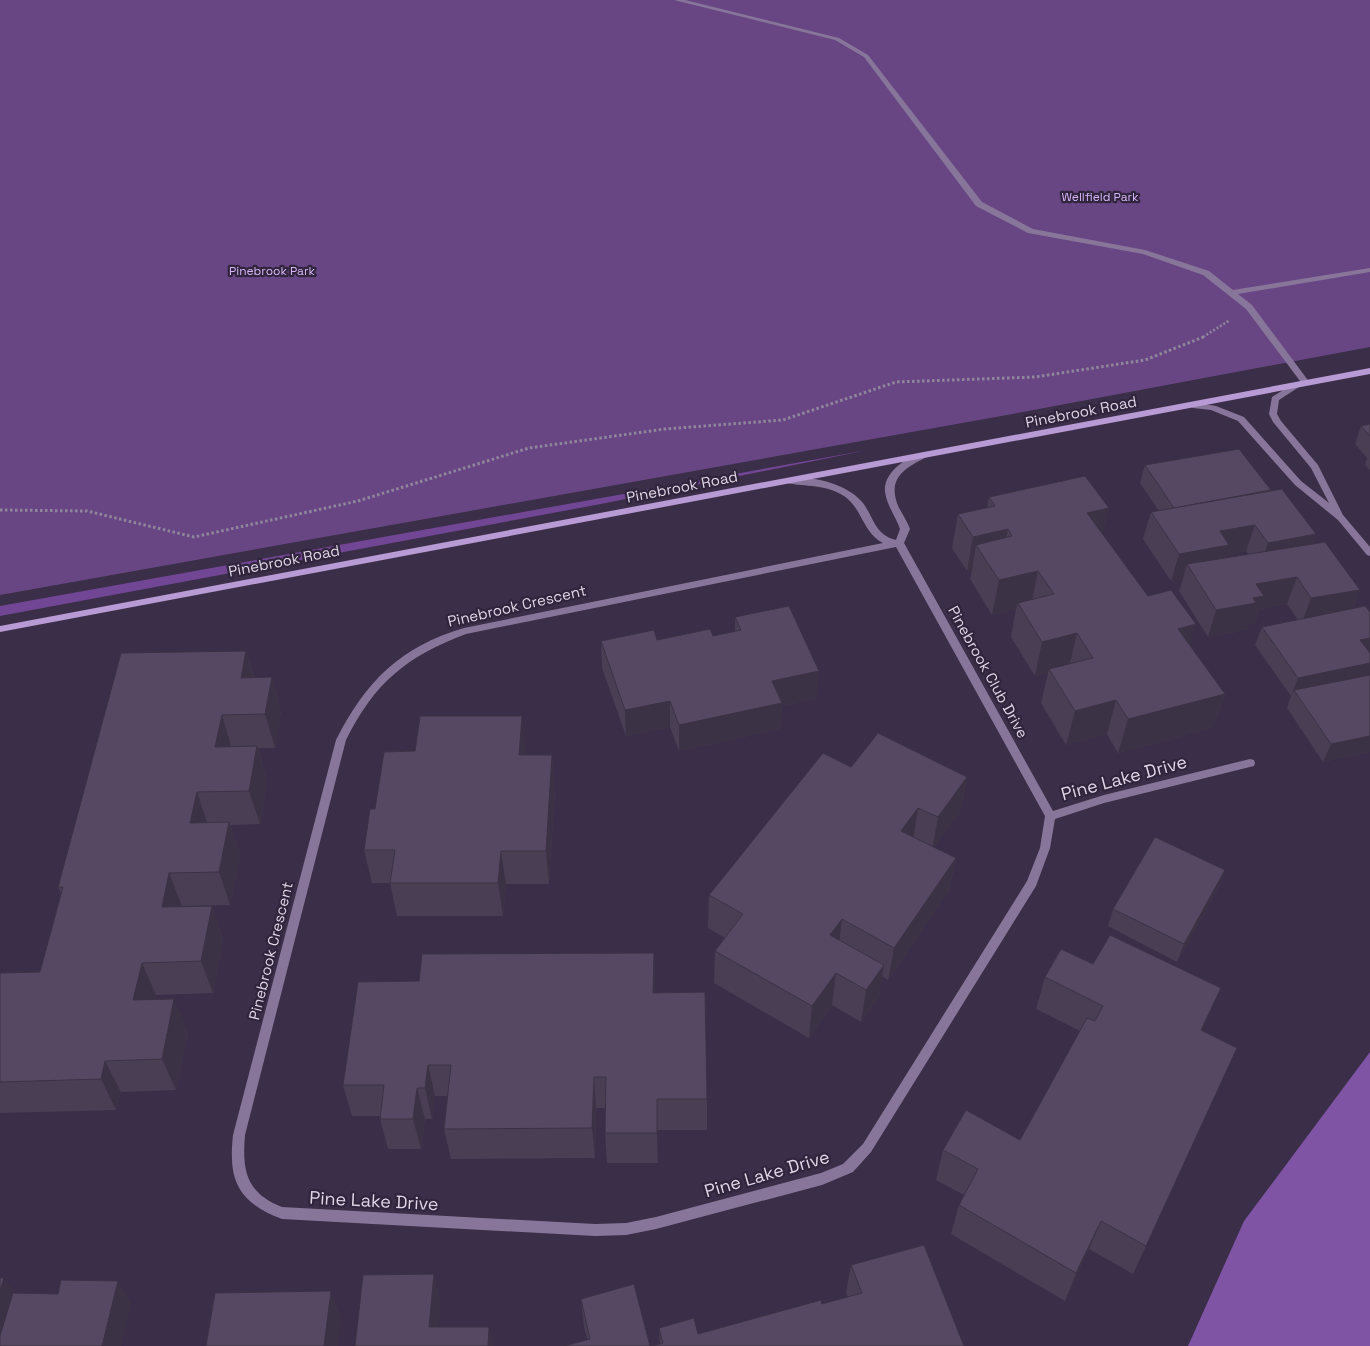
<svg xmlns="http://www.w3.org/2000/svg" width="1370" height="1346" font-family="'Space Grotesk',sans-serif">
<style>
.green{fill:#684684}
.forest{fill:#714694}
.water{fill:#7f54a4}
.lines{fill:none;stroke-linecap:round;stroke-linejoin:round}
.path-far1{stroke:#90869b;stroke-width:2.5;stroke-dasharray:2 2;stroke-linecap:butt}
.path{stroke:#90869b;stroke-width:3;stroke-dasharray:2.5 2.5;stroke-linecap:butt}
.lane{fill:#88769a;fill-rule:evenodd}
.street{fill:#88769a;fill-rule:evenodd}
.secondary{fill:#b89ad4;fill-rule:evenodd}
.wall{fill:#4a3e55;fill-rule:evenodd}
.shaded-wall{fill:#3c3245}
.building{fill:#564863;stroke:#3c3245}
.labels{text-anchor:middle;stroke-width:4.5;stroke-linejoin:round;paint-order:stroke}
.far-park-label{font-size:12px;fill:#d7b6f7;stroke:#31243d}
.street-label{font-size:15px;fill:#ded6e6;stroke:#31243d}
.near-street-label{font-size:18px;fill:#ded6e6;stroke:#31243d}
</style>
<rect width="100%" height="100%" fill="#3b2e48"/>
<path class="green" d="M0 0H1370V347L1007 415 0 595Z"/>
<path class="forest" d="M868 450 601 504 0 616V606Z"/>
<path class="water" d="M1370 1052V1346H1188L1244 1221Z"/>
<g class="lines">
<path class="path-far1" d="M1203 337 1230 320"/>
<path class="path" d="M0 510 87 511 194 537 358 501 529 448 665 429 783 420 896 382 1035 377 1145 360 1206 336"/>
<path class="lane" d="M674 0H685L839 38 868 55 982 202 1033 229 1145 250 1209 271 1233 290 1370 268V272L1238 294 1252 305 1310 383 1306 386 1303 385 1246 309 1203 275 1143 254 1028 233 976 206 864 57 835 40Z"/>
<g class="street">
<path d="M1296 382 1300 385 1299 387 1279 400 1277 414 1281 421 1318 465 1343 515 1370 547V556L1367 555 1338 520 1295 485 1238 421 1211 410 1193 408 1189 405 1193 402 1216 406 1244 417 1301 481 1329 503 1311 468 1273 422 1269 414 1272 397Z"/>
<path d="M924 452 927 453 928 455 927 457C904 468 886 479 899 508 903 515 907 521 910 529L904 543 1053 811 1104 795 1250 759 1254 760 1255 763 1254 766 1104 803 1055 819 1050 848 1036 886 871 1152 853 1172 822 1185 656 1229 626 1235 595 1236 282 1219C238 1202 228 1181 233 1135L336 740C366 681 400 647 464 628L883 543C863 533 862 508 844 496 826 484 806 487 787 483L786 481 787 479C810 474 848 484 863 503 874 518 875 535 896 540L900 529C896 517 887 506 885 492 883 472 907 457 924 452ZM896 547 1045 816 1040 848 1027 881 863 1144 843 1164 821 1173 656 1217 626 1223 595 1224 282 1207C246 1193 242 1170 245 1135L346 740C375 682 406 657 466 634Z"/>
</g>
<path class="secondary" d="M1370 368V374L0 632V626Z"/>
</g>
<g class="wall">
<path d="M1370 424V470L1365 465 1367 458 1355 444 1361 426Z"/>
<path d="M1145 465 1271 490 1312 544 1360 590 1353 608 1370 612V752L1323 762 1287 708 1291 696 1255 645 1262 627 1298 620 1287 604 1260 609 1255 623 1249 624 1247 630 1208 637 1179 591 1183 579 1171 581 1143 539 1151 512 1159 511 1140 483ZM1246 551 1248 554 1225 558 1226 555Z"/>
<path d="M989 497 1109 508 1102 533 1148 596 1190 645 1225 694 1213 728 1118 753 1107 734 1066 745 1041 703 1048 673 1035 676 1011 637 1016 609 992 615 970 579 972 570 967 571 952 548 958 514 987 508Z"/>
<path d="M735 617 817 698 782 706 780 729 679 751 670 727 626 736 602 668 601 641 657 640 713 636 735 632Z"/>
<path d="M246 651 254 677H272L281 711 275 748H258L267 780 260 824 230 825 240 855 230 905 182 906H212L223 939 213 993 156 995 155 1000 188 1031 176 1090 121 1092 116 1110 0 1113V973L40 972 61 893 58 887Z"/>
<path d="M526 750 525 755H552L555 789 549 884H506L503 916H397L390 883H372L364 850 375 809Z"/>
<path d="M851 767 967 777 961 810 934 847 956 858 949 891 888 980 882 976 879 997 861 1022 832 1005 809 1038 714 983 715 951 725 938 708 928 709 895Z"/>
<path d="M1218 888 1177 962 1108 926 1113 909Z"/>
<path d="M654 953 655 993 707 1099V1130H657L658 1163H607L605 1133V1108H596L595 1158 451 1159 444 1129 448 1096H435L432 1119H425L421 1149H388L380 1119V1116H352L343 1085 419 981Z"/>
<path d="M1093 964 1207 1020 1202 1031 1146 1246 1133 1274 1089 1249 1065 1301 951 1234 959 1205 964 1195 936 1180 943 1150 1020 1140 1080 1031 1036 1009 1045 977Z"/>
<path d="M851 1265 964 1346 660 1344 659 1328 698 1334 822 1304 848 1297 846 1293Z"/>
<path d="M581 1299 650 1346 587 1339 584 1327Z"/>
</g>
<g class="shaded-wall">
<path d="M1109 508 1100 542 1087 513Z"/>
<path d="M1255 525 1246 551 1226 555 1221 572 1187 564 1183 579 1171 581 1179 554 1220 531Z"/>
<path d="M1008 529 1001 564 976 545 972 570 967 571 973 537Z"/>
<path d="M1316 534 1306 561 1259 570 1268 543Z"/>
<path d="M1038 571 1031 606 1018 603 1016 609 992 615 999 580Z"/>
<path d="M1297 577 1287 604 1260 609 1255 623 1249 624 1247 630 1208 637 1216 610 1256 584Z"/>
<path d="M1360 590 1349 617 1301 625 1311 598Z"/>
<path d="M1196 624 1185 659 1178 629Z"/>
<path d="M1077 633 1069 668 1049 669 1048 673 1035 676 1042 642Z"/>
<path d="M1370 638V654L1360 640Z"/>
<path d="M246 651 256 685 241 678Z"/>
<path d="M1370 663V676L1294 690 1291 696 1298 678Z"/>
<path d="M819 671 817 698 782 706 780 729 679 751V725L772 681Z"/>
<path d="M272 677 281 711 275 748 265 714Z"/>
<path d="M1225 694 1213 728 1118 753 1128 719Z"/>
<path d="M1116 700 1107 734 1066 745 1075 711Z"/>
<path d="M670 701V727L626 736 625 710Z"/>
<path d="M222 715 232 749 215 747Z"/>
<path d="M522 716 526 750 523 789 519 755Z"/>
<path d="M1370 736V752L1323 762 1331 744Z"/>
<path d="M257 746 267 780 260 824 249 791Z"/>
<path d="M552 755 555 789 549 884 546 851Z"/>
<path d="M967 777 961 810 932 851 938 817Z"/>
<path d="M197 792 208 825 190 823Z"/>
<path d="M918 808 913 841 901 831Z"/>
<path d="M229 822 240 855 230 905 219 872Z"/>
<path d="M501 851 506 884 503 916 498 883Z"/>
<path d="M956 858 949 891 888 980 894 948Z"/>
<path d="M1225 870 1218 888 1177 962 1184 944Z"/>
<path d="M169 873 182 906 175 940 162 907Z"/>
<path d="M212 906 223 939 213 993 201 961Z"/>
<path d="M842 919 838 952 830 935Z"/>
<path d="M654 953 655 985 654 1025 653 993Z"/>
<path d="M142 963 156 995 148 1032 133 1000Z"/>
<path d="M884 965 879 997 861 1022 866 990Z"/>
<path d="M836 973 832 1005 809 1038 812 1006Z"/>
<path d="M1221 988 1207 1020 1187 1062 1201 1030Z"/>
<path d="M174 999 188 1031 176 1090 162 1059Z"/>
<path d="M105 1061 121 1092 116 1110 101 1079Z"/>
<path d="M428 1065 435 1096 432 1119 425 1088Z"/>
<path d="M594 1077 596 1108 595 1158 592 1128Z"/>
<path d="M417 1088 425 1119 421 1149 413 1119Z"/>
<path d="M1101 1221 1089 1249 1065 1301 1076 1273Z"/>
<path d="M434 1274 441 1302 437 1346 429 1327Z"/>
<path d="M4 1278 20 1300 0 1346V1291Z"/>
<path d="M118 1281 131 1303 121 1346H102Z"/>
<path d="M331 1291 341 1318 338 1346H324Z"/>
<path d="M489 1327 494 1346H488Z"/>
</g>
<g class="building">
<path d="M1370 424V436L1361 426Z"/>
<path d="M1239 449 1271 490 1174 508 1145 465Z"/>
<path d="M1085 476 1109 508 1087 513 1148 596 1171 590 1196 624 1178 629 1225 694 1128 719 1116 700 1075 711 1049 669 1093 658 1077 633 1042 642 1018 603 1054 594 1038 571 999 580 976 545 1012 536 1008 529 973 537 958 514 995 506 989 497Z"/>
<path d="M1282 489 1316 534 1268 543 1255 525 1220 531 1229 545 1179 554 1151 512Z"/>
<path d="M1325 542 1360 590 1311 598 1297 577 1256 584 1264 596 1253 598 1256 603 1216 610 1187 564Z"/>
<path d="M789 606 819 671 772 681 782 703 679 725 670 701 625 710 601 641 654 630 657 640 710 629 713 636 741 630 735 617Z"/>
<path d="M1365 606 1370 612V638L1360 640 1370 653V663L1298 678 1262 627Z"/>
<path d="M246 651 241 678 272 677 265 714 222 715 215 747 257 746 249 791 197 792 190 823 229 822 219 872 169 873 162 907 212 906 201 961 142 963 133 1000 174 999 162 1059 105 1061 101 1079 0 1082V973L40 972 63 887H58L121 653Z"/>
<path d="M1370 675V736L1331 744 1294 690Z"/>
<path d="M420 716H522L519 755H552L546 851H501L498 883H390L395 850H364L370 809H375L384 752 415 751Z"/>
<path d="M878 733 967 777 938 817 918 808 901 831 956 858 894 948 842 919 830 935 884 965 866 990 836 973 812 1006 715 951 743 914 709 895 823 753 851 767Z"/>
<path d="M1155 837 1225 870 1184 944 1113 909Z"/>
<path d="M1110 935 1221 988 1201 1030 1237 1048 1146 1246 1101 1221 1076 1273 959 1205 978 1169 943 1150 966 1110 1020 1140 1087 1018 1095 1021 1103 1006 1045 977 1061 949 1093 964Z"/>
<path d="M654 953 653 993 705 992 707 1099H657V1133H605L606 1077H594L592 1128 444 1129 451 1065H428L425 1088H417L413 1119H380L384 1085H343L358 982 419 981 422 954Z"/>
<path d="M924 1245 964 1346H652L663 1343 659 1328 694 1318 698 1334 821 1300 822 1304 862 1293 851 1265Z"/>
<path d="M434 1274 429 1327H489L488 1346H355L363 1275Z"/>
<path d="M0 1278H4L0 1291Z"/>
<path d="M61 1280 118 1281 102 1346H0V1336L13 1293 58 1294Z"/>
<path d="M634 1284 650 1346H564L590 1339 581 1299Z"/>
<path d="M331 1291 324 1346H206L215 1293Z"/>
</g>
<g class="labels">
<g class="far-park-label">
<text x="1100" y="201">Wellfield Park</text>
<text x="272" y="275">Pinebrook Park</text>
</g>
<g class="street-label">
<text transform="translate(1081 412) rotate(-11)" y="5">Pinebrook Road</text>
<text transform="translate(682 487) rotate(-11)" y="5">Pinebrook Road</text>
<text transform="translate(284 561) rotate(-11)" y="5">Pinebrook Road</text>
<text transform="translate(517 606) rotate(-13)" y="5">Pinebrook Crescent</text>
<text transform="translate(988 672) rotate(61)" y="5">Pinebrook Club Drive</text>
<text transform="translate(271 951) rotate(-76)" y="5">Pinebrook Crescent</text>
</g>
<g class="near-street-label">
<text transform="translate(1124 778) rotate(-15)" y="6">Pine Lake Drive</text>
<text transform="translate(767 1174) rotate(-16)" y="6">Pine Lake Drive</text>
<text transform="translate(374 1201) rotate(3)" y="6">Pine Lake Drive</text>
</g>
</g>
</svg>
